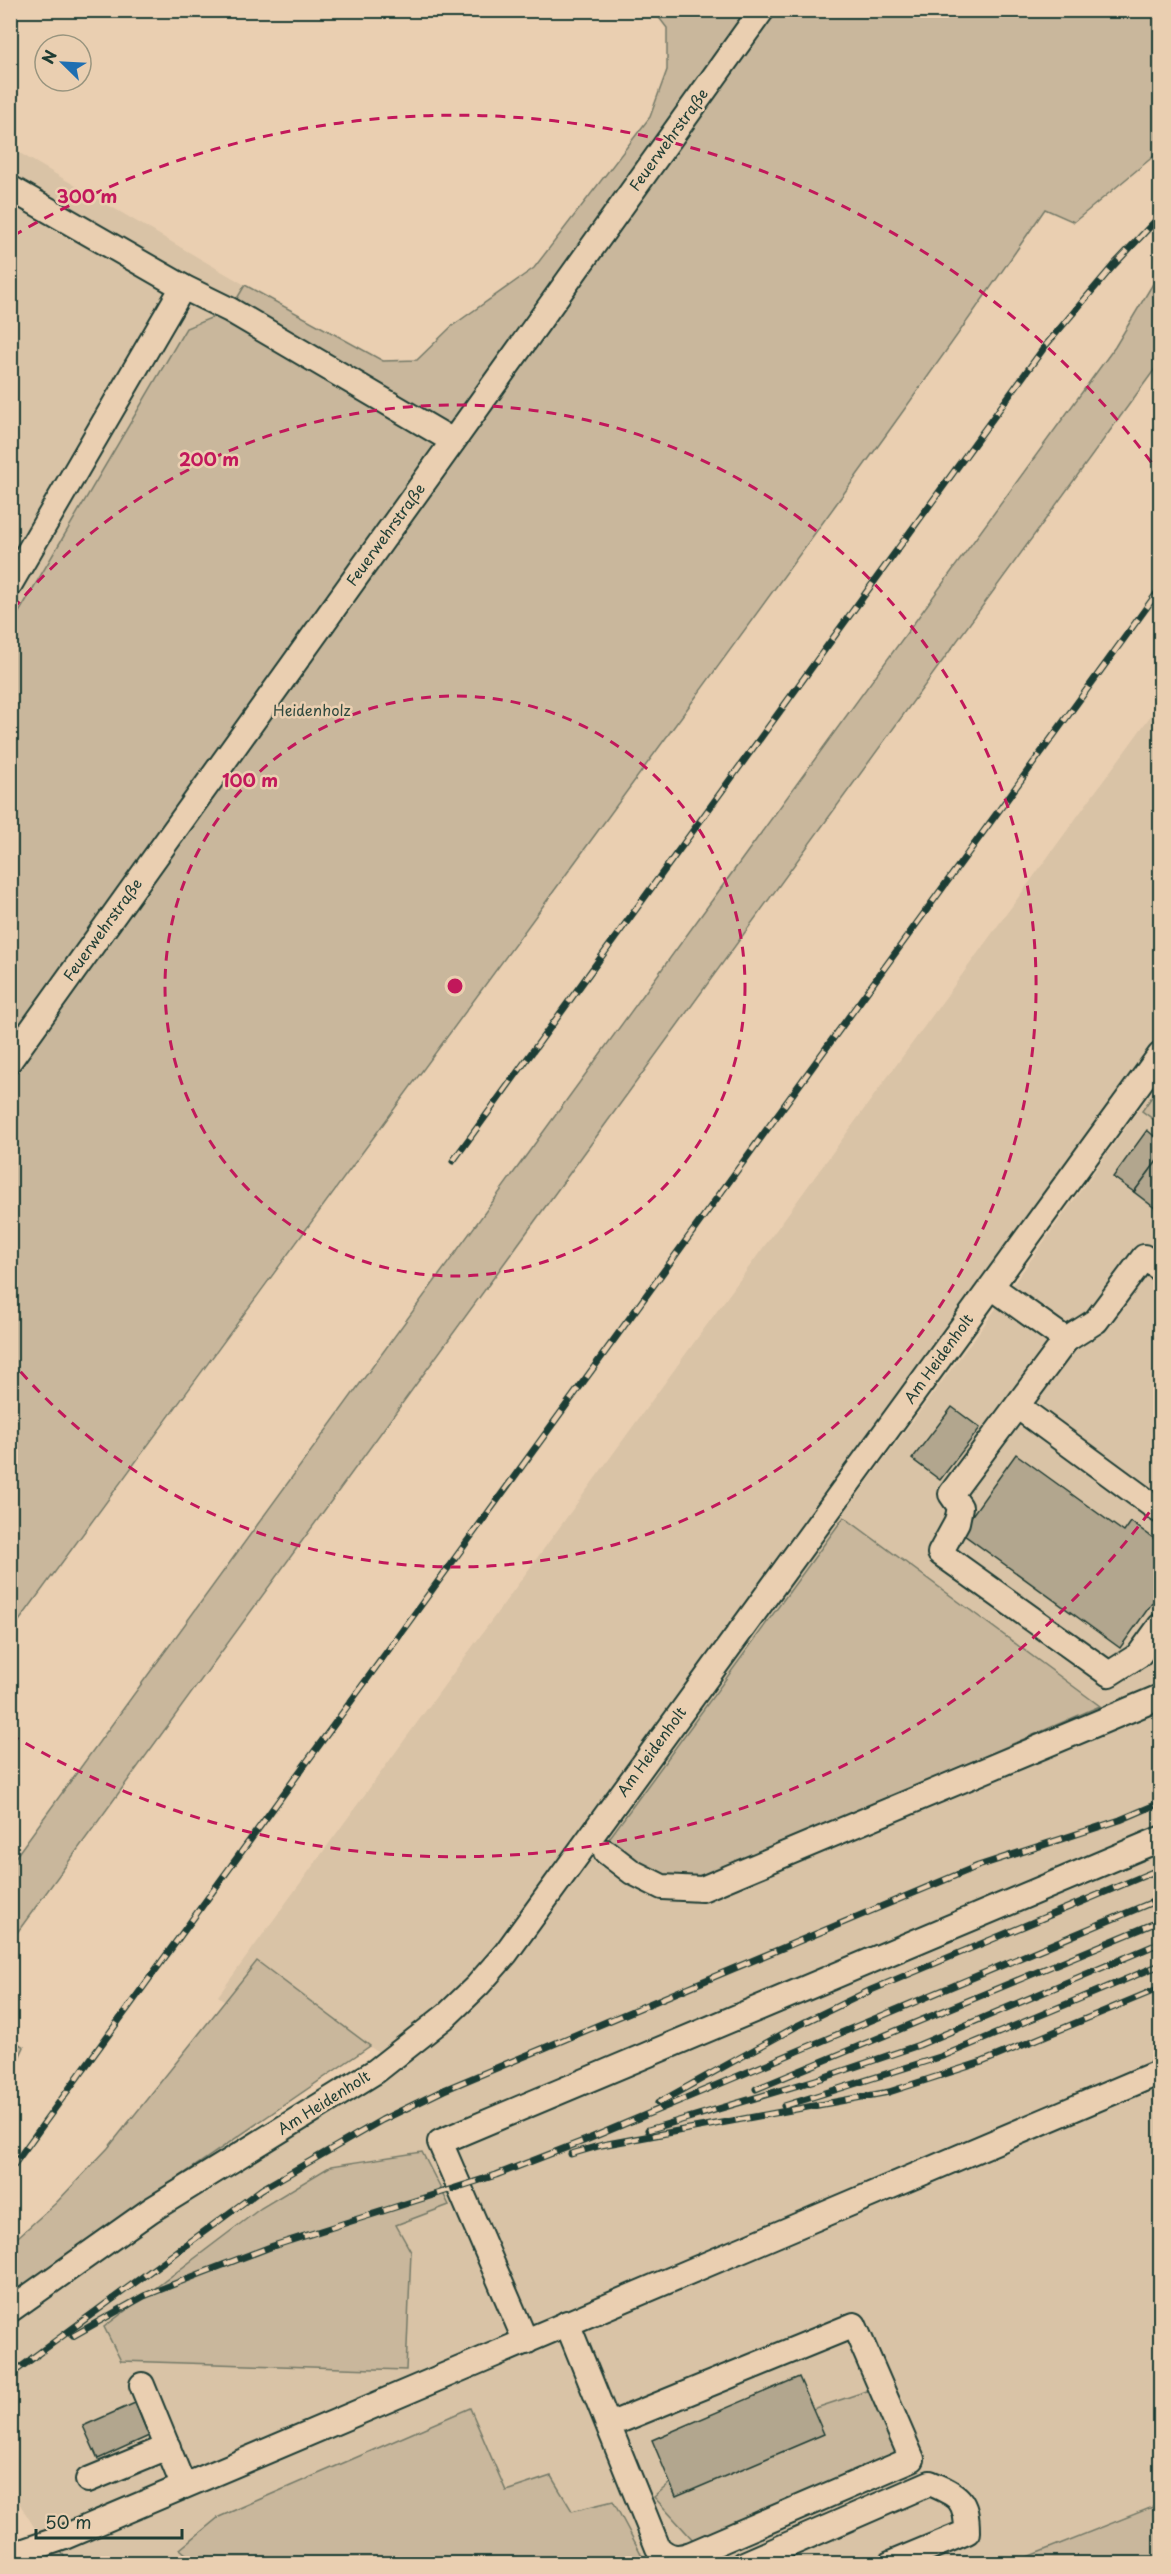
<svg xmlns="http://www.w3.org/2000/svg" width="1171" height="2574" font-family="'Playpen Sans',sans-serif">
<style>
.built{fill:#d9c3a6}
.green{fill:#c9b79c;stroke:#747a68;stroke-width:1.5}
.building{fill:#b2a68e;stroke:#1f3d34;stroke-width:1.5}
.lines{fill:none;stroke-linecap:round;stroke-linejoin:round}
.minor-casing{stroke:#1f3d34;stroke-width:28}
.minor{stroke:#eacfb1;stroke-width:24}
.rail-casing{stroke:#1f3d34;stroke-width:7}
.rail{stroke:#eacfb1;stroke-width:4.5;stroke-dasharray:14;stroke-linecap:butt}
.ring{fill:none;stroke:#c2185b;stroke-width:3;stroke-dasharray:10 8}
.labels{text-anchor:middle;stroke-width:5;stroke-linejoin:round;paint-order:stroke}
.street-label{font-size:15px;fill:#1f3d34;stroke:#eacfb1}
.park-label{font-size:15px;fill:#30493e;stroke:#eacfb1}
.centre{fill:#c2185b;stroke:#eacfb1;stroke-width:3}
.ring-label{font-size:18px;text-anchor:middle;font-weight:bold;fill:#c2185b;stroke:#eacfb1;stroke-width:5;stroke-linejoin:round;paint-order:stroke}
</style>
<rect width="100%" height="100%" fill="#eacfb1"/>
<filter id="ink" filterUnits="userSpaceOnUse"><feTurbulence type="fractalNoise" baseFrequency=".0167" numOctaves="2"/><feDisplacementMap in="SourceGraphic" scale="12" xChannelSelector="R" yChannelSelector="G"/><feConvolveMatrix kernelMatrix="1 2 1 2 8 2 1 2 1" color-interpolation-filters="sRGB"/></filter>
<g filter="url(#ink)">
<g class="built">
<path d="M11 148 245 285 230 310 186 328 11 626Z"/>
<path d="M1160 703V1031L498 1945 449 2001 380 2054 257 1962 225 2001 218 1996Z"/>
<path d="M1160 1080V2504L1012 2563 68 2564 59 2548 36 2530 11 2490V2326L98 2259 396 2068 546 1914 984 1325Z"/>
</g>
<g class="green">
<path d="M654 11H752L446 434 232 307 245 285 383 361 417 360 452 326 534 268 650 117 667 70V28Z"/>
<path d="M773 11H1160V151L1074 222 1045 209C932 374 813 536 695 698 468 1010 237 1319 11 1632V626L186 328 223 313 457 447Z"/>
<path d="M1160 272V362L11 1941V1863L1115 347Z"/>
<path d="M1160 1085V1124L1142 1111Z"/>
<path d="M844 1517 1100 1706 697 1881 659 1875 608 1840Z"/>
<path d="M257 1961 370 2046 86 2241 11 2298 10 2244 56 2203 108 2148Z"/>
<path d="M11 2039 24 2047 11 2075Z"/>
<path d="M422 2152 449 2205 396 2225 411 2252 406 2370 121 2361 104 2327 261 2208 331 2166Z"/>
<path d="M873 2389 903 2457 695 2542 654 2497 670 2483 676 2496 813 2409Z"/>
<path d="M470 2408 506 2491 551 2476 572 2511 613 2501 646 2563 198 2564 180 2549 219 2517Z"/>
<path d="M1160 2504V2563H1012Z"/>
<path d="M59 2548 68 2563 11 2564Z"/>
</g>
<g class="building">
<path d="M1147 1130 1160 1141V1157L1134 1192 1113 1177Z"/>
<path d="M1160 1157V1212L1134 1192Z"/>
<path d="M952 1407 980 1428 940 1480 912 1459Z"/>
<path d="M1016 1454 1124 1532 1131 1522 1160 1543V1592L1120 1648 960 1532Z"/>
<path d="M799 2377 824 2434 676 2497 652 2440Z"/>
<path d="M135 2403 149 2436 98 2459 83 2426Z"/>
</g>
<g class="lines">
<g class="minor-casing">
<g id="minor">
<path d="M10 188 183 287 230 310 453 441"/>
<path d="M10 584 183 287"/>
<path d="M10 1060 762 10"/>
<path d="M992 1287 1066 1340 1096 1321 1144 1257 1160 1269"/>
<path d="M1066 1340 951 1494 960 1507 957 1522 940 1553 1109 1674 1139 1655 1160 1626"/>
<path d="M1017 1406 1160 1511"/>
<path d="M606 1852 632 1872 662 1887 702 1889 1160 1697"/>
<path d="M10 2310 151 2210 376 2071 447 2015 478 1985 506 1953 1160 1055"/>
<path d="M567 2323 658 2548C669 2558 677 2559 691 2554L912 2459 854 2325 609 2425"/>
<path d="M526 2342 440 2142 1160 1839"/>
<path d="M142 2385 183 2485"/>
<path d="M88 2480 168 2447"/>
<path d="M10 2553H18L62 2538 1160 2072"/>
<path d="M744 2564 930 2483C959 2495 967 2500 967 2532L890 2564"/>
</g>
</g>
<use href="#minor" class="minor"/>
<g class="rail-casing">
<g id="rail">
<path d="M453 1161 1046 345 1113 266 1160 216"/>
<path d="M756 2089 1160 1921"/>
<path d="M658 2103 797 2026 871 1990 1160 1869"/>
<path d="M784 2106 943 2056 1160 1965"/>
<path d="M648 2130 822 2078 919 2045 1160 1943"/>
<path d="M571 2154 602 2145 889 2092 982 2062 1160 1988"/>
<path d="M10 2170 1160 589"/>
<path d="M73 2336 144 2296 202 2273 273 2246 496 2175 586 2140 1160 1899"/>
<path d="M31 2359 262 2189 382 2120 444 2090 978 1866 1120 1820 1160 1803"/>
<path d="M10 2375 36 2356"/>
</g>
</g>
<use href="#rail" class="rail"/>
</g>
</g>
<g class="ring">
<circle cx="455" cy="986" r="290"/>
<path d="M13 609A581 581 0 1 1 13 1363"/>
<path d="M1160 1498A871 871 0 0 1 13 1736M13 236A871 871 0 0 1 1160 474"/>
</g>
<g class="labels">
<g class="street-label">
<text transform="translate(669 140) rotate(-54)" y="5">Feuerwehrstraße</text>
<text transform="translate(386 535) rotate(-54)" y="5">Feuerwehrstraße</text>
<text transform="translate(103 930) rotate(-54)" y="5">Feuerwehrstraße</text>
<text transform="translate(939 1359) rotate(-54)" y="5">Am Heidenholt</text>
<text transform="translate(652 1752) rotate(-54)" y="5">Am Heidenholt</text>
<text transform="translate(324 2103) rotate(-32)" y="5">Am Heidenholt</text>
</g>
<g class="park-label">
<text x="312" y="716">Heidenholz</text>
</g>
</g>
<circle cx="455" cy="986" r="9" class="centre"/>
<g class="ring-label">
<text x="87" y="203">300 m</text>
<text x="209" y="466">200 m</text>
<text x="250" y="787">100 m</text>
</g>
<rect width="1171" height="2574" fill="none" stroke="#eacfb1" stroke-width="36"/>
<rect x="18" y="18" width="1135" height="2538" fill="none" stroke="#1f3d34" stroke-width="2" filter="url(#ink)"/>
<g transform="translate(63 63) rotate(294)"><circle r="28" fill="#eacfb1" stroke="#99957f" stroke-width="1.5"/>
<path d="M0-4.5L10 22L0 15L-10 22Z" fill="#1f6fb2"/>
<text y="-9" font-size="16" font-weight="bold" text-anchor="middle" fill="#1f3d34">N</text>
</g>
<path d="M36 2529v9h146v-9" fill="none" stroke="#1f3d34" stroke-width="3"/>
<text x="45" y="2529" font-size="18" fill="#1f3d34" stroke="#eacfb1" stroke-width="4.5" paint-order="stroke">50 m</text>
</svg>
